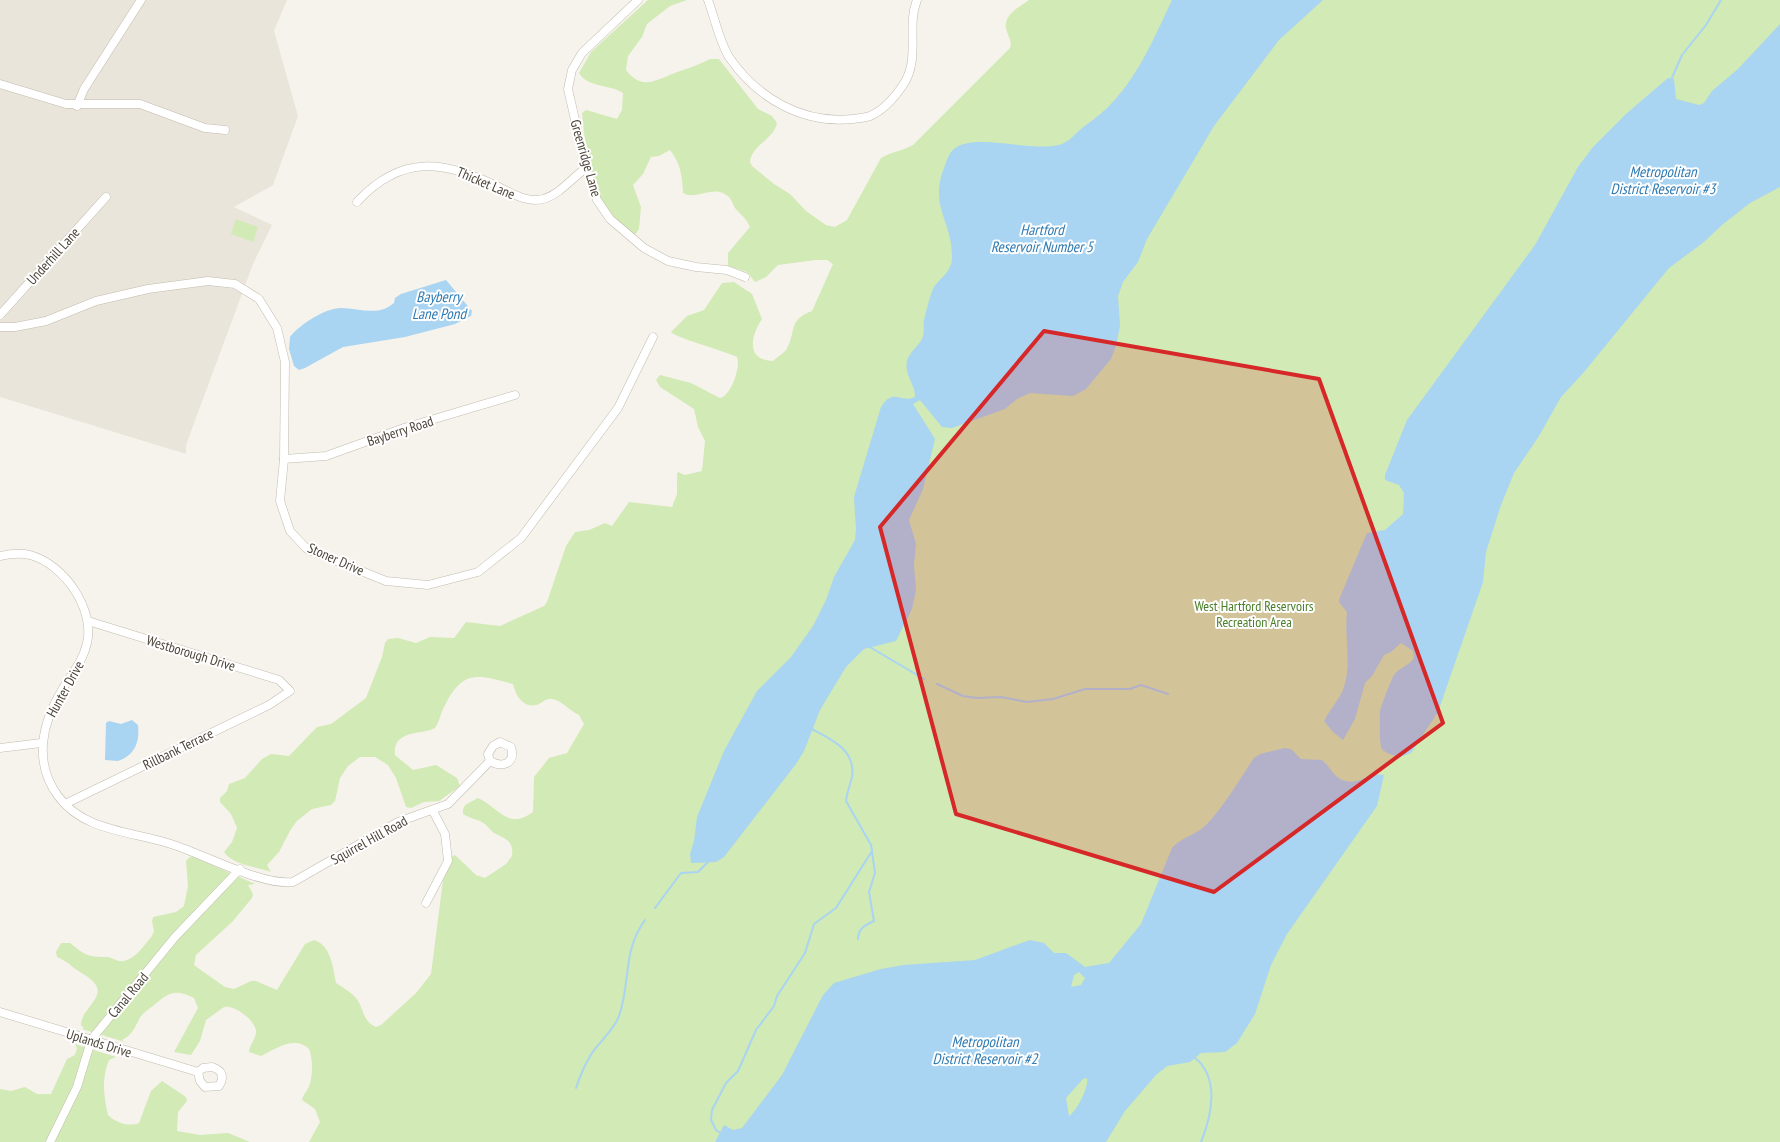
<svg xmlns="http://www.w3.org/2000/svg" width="1780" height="1142" font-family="'PT Sans Narrow',sans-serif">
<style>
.residential{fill:#eae5da}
.green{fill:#d2eab5}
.water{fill:#a9d4f2;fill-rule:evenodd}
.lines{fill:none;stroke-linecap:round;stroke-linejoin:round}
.stream{stroke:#a9d4f2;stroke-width:2}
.minor-casing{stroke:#c2bbae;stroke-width:9}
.minor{stroke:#fff;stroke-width:8}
.marked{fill:#d62828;fill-opacity:0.2;stroke:#d62828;stroke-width:4;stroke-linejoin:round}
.labels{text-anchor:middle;stroke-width:4;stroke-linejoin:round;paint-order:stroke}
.street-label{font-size:14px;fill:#4b4439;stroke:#fff}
.park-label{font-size:14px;fill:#4a7f2a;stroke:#fff}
.water-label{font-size:15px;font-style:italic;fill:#2e7ab2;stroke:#fff}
</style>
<rect width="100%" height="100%" fill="#f6f3ec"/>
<path class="residential" d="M0 0H287L274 31 298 116 273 185 234 207 272 225 253 264 186 445V454L0 397Z"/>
<g class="green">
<path d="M648 0H687L670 6 647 24 642 37 628 56 626 70C641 90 655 81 672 74 685 69 697 66 710 59H719L758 109 772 116 777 123C774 139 751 146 750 162L752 166 774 184 790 194 806 211 826 225 835 227 847 220 881 158C891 152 902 151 913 145L1010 48C1012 41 1009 38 1007 32 1001 16 1018 8 1029 0H1780V1142H309L320 1122 315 1109 302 1100C303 1094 307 1092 309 1086 313 1076 313 1059 309 1049 295 1035 275 1049 261 1056L249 1052C249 1046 255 1040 256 1033 257 1021 235 1005 224 1007L206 1020 200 1041 191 1055 174 1052 198 1008 194 998C174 988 168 993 153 1006 149 1009 144 1012 141 1016 135 1026 133 1035 122 1040L125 1042 82 1029 84 1027 81 1026C81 1015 88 1010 93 1002 107 984 86 977 74 968 68 963 64 960 57 957L56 952 61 943H70C86 956 88 957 108 957 113 958 118 962 123 961 136 959 144 945 152 936L154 931 152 921 153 917 176 912 184 906 188 886 186 861 190 857H194L255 884 248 885 253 894 252 898 233 921 196 955 194 965 198 968 225 987 234 989 251 981H256L277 990 305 944 314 940C331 945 333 968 336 983 342 987 351 992 356 998 364 1008 362 1021 376 1027L381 1025 416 993 431 974 443 880 450 857 455 855 476 875 485 878 506 864 512 856C514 841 506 839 494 833 490 830 487 825 482 822 476 819 469 818 463 814 462 803 470 803 478 798 499 807 507 831 533 812L534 777 549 758 567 753 584 724 579 715C570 711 561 700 552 699 546 698 542 703 537 705 523 708 516 696 513 684 476 674 462 669 443 709 440 716 439 722 435 728 423 735 392 729 395 755L413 770 436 765 457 778 460 786 439 801 424 802 411 808 406 807 396 778 388 765 375 757H360L348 766 340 778 335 801 331 805 312 809 297 821 291 829 279 852 267 865 271 872C258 867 232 865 224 852L232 842 237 828 231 814 220 802V798L227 791 229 784 245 778 262 759 271 754 289 756 317 727 331 724 366 698 382 657 385 643 388 639 398 638 416 643 430 637 454 638 466 622 500 626 544 606 547 602 566 546 575 532 589 530 605 523 612 526 629 502 672 507 677 494V474L678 472 685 475 702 471 705 441 698 427 694 409 660 387 656 380 660 375 691 383 720 398C731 396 741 367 737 357 725 351 676 338 671 332L687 316 704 310 722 283 734 282 752 294 762 319C751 335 745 360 773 361 777 357 783 354 786 350 797 332 787 320 812 311L833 264 827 260H816L778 265 766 277 755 282 747 272 728 266V253L750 227C746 218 741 215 735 208 733 205 732 200 729 197 714 183 698 201 683 193 682 176 681 164 670 150L659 156 651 157 643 174 633 185 641 207 639 229 635 235C593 213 586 155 582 113L586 110 617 119 622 110 623 93C610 84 588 88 579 73L591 52Z"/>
<path d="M236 219 258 227 253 242 231 234Z"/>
<path d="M75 1044 116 1057 109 1060C101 1080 104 1096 108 1115 116 1123 129 1127 139 1123L151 1091 162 1081 186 1097 187 1101 178 1112 177 1131 200 1135 228 1133 250 1142H0V1089L11 1091 25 1087 37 1094H51L67 1059 75 1055 77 1048Z"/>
</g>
<g class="water">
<path d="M1172 0H1323L1279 40 1214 126 1147 239 1138 262 1123 282 1118 296 1120 326 1116 346 1111 359 1086 389 1073 396 1030 393 1017 399 1005 409 952 428 942 427 920 400 913 404 935 439 923 489 909 520 916 544 914 565 916 590 912 609 896 641 864 649 846 667 820 710 804 751 796 764 724 857 716 862 691 863 690 854 694 841 697 817 724 751 757 691 791 657 813 626 826 600 834 577 855 540 856 530 854 497 881 407C894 387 900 404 915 397 916 386 904 375 907 361 909 353 918 346 922 339 925 333 923 326 924 320 926 311 929 300 932 291 938 278 953 273 952 256 952 221 929 206 944 168 946 163 948 155 952 151 970 130 1034 154 1062 144 1072 140 1077 131 1086 125 1130 96 1150 47 1172 0Z"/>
<path d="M1780 24V187L1750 203 1722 225 1704 242 1669 268 1584 372 1561 397 1539 436 1514 473 1501 505 1486 552 1483 582 1438 712 1411 753 1400 757C1394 755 1386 754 1382 749 1379 745 1380 718 1380 711 1381 706 1391 680 1394 675 1400 667 1409 666 1414 658L1413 651 1401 643 1391 652 1384 655 1372 676 1365 683 1355 719 1343 740 1333 732 1324 721C1330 709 1340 699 1344 687 1352 662 1344 637 1347 612L1339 602 1340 597 1367 533 1385 530 1403 514 1404 493 1399 485 1385 480V475L1407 420 1535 245 1578 167 1593 147 1626 114 1668 78 1674 79 1676 99 1699 105 1704 103 1712 91 1738 69Z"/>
<path d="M446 280 472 311 471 316 455 324 405 337 343 347 305 368 299 370 294 366 289 349 290 337C299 325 325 308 341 308 359 308 378 317 394 303L395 298 401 294Z"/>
<path d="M132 720 138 725C140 742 135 755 118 761L105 760 106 723 109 721 121 724Z"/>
<path d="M1285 748 1291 749 1301 759 1322 760C1328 765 1331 771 1336 776 1355 791 1368 771 1384 775L1377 806 1287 934 1271 965 1255 1014 1237 1043 1225 1052 1201 1053 1190 1062 1167 1066 1156 1075 1125 1111 1106 1142H715L724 1125 733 1130 742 1128 782 1075 823 995 834 983 881 969 904 965 975 960 1030 940 1044 943 1054 953H1066L1085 967 1109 963 1141 924 1172 848C1181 837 1197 835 1207 824 1225 805 1239 780 1254 758L1260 754ZM1079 972 1085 978 1081 985 1071 987 1074 975ZM1087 1078C1089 1087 1077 1111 1069 1116L1066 1098 1083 1079Z"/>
</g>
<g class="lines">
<g class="stream">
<path d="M1671 80 1682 55 1706 25 1721 0"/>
<path d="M868 646 924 679"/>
<path d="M937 684 963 696 977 698 1001 697 1027 702 1053 699 1085 689H1130L1141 685 1168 694"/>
<path d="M655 908 681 873 698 872 708 862"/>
<path d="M858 939C858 929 865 925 874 921L869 892 875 873 872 852"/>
<path d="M1194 1057C1220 1077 1212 1115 1201 1142"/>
<path d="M576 1088C580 1076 585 1064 592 1053 600 1041 614 1030 619 1016 631 982 622 952 645 920"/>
<path d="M722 1134 716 1130 711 1120 712 1110 726 1083 738 1071 756 1030 774 1006 777 996 805 953 814 924 836 908 872 851 871 845 846 801C847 792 850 785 852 777 856 750 832 740 812 729"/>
</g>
<g class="minor-casing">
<g id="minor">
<path d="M638 0 582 53 572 70 568 89 586 168 597 200 610 219 644 248 668 261 696 267 727 270 745 277"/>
<path d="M708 0C714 16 720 43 729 57 757 98 802 124 852 119 857 118 865 118 870 116 884 110 895 97 903 85 921 59 906 27 917 0"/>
<path d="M0 84 66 104H140L205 128 225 130"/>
<path d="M77 106 84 89 141 0"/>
<path d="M357 202C402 153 445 161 499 187 513 194 527 203 543 199 559 195 572 178 586 168"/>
<path d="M0 315 106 197"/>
<path d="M0 327H15L46 321 96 301 148 289 208 281 235 284 259 299 277 328 285 362 284 459 280 501 290 531 307 549 386 581 428 585 478 572 521 538 618 408 653 337"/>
<path d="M284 459 326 456 404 428 515 395"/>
<path d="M0 556C9 554 21 553 30 555 64 564 95 609 87 643 83 662 71 674 62 690 42 723 33 762 58 796 84 832 132 831 171 844 203 854 262 886 293 882L398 822 448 804 490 761 488 754 493 746 500 742 511 747C516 764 502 768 490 761"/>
<path d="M0 748 41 743"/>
<path d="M65 804 269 705 290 691 279 680 88 621"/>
<path d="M426 903 448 861 445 834 433 811"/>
<path d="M0 1012 198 1072"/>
<path d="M212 1067C222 1070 225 1077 219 1086L205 1087 200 1081 198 1072 203 1068Z"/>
<path d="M50 1142 77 1087 91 1041 95 1035 175 937 240 869"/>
</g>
</g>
<use href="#minor" class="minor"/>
</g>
<path class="marked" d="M1044 331 1319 379 1443 723 1214 892 956 814 880 527Z"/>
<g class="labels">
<g class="street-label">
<text transform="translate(586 158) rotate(74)" y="5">Greenridge Lane</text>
<text transform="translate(486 183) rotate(23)" y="5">Thicket Lane</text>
<text transform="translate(53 256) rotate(-48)" y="5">Underhill Lane</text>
<text transform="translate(400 431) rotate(-18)" y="5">Bayberry Road</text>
<text transform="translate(336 559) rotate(24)" y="5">Stoner Drive</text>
<text transform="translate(191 653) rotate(17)" y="5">Westborough Drive</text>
<text transform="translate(65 689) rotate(-61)" y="5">Hunter Drive</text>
<text transform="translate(178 749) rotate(-26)" y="5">Rillbank Terrace</text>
<text transform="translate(369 840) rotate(-29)" y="5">Squirrel Hill Road</text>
<text transform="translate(128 995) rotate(-50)" y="5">Canal Road</text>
<text transform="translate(99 1043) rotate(17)" y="5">Uplands Drive</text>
</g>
<g class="park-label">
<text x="1254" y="611">West Hartford Reservoirs<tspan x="1254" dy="16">Recreation Area</tspan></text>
</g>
<g class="water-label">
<text x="1663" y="177">Metropolitan<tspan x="1663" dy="17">District Reservoir #3</tspan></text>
<text x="1042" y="235">Hartford<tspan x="1042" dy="17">Reservoir Number 5</tspan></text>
<text x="439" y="302">Bayberry<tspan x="439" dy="17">Lane Pond</tspan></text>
<text x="985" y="1047">Metropolitan<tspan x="985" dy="17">District Reservoir #2</tspan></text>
</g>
</g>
</svg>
